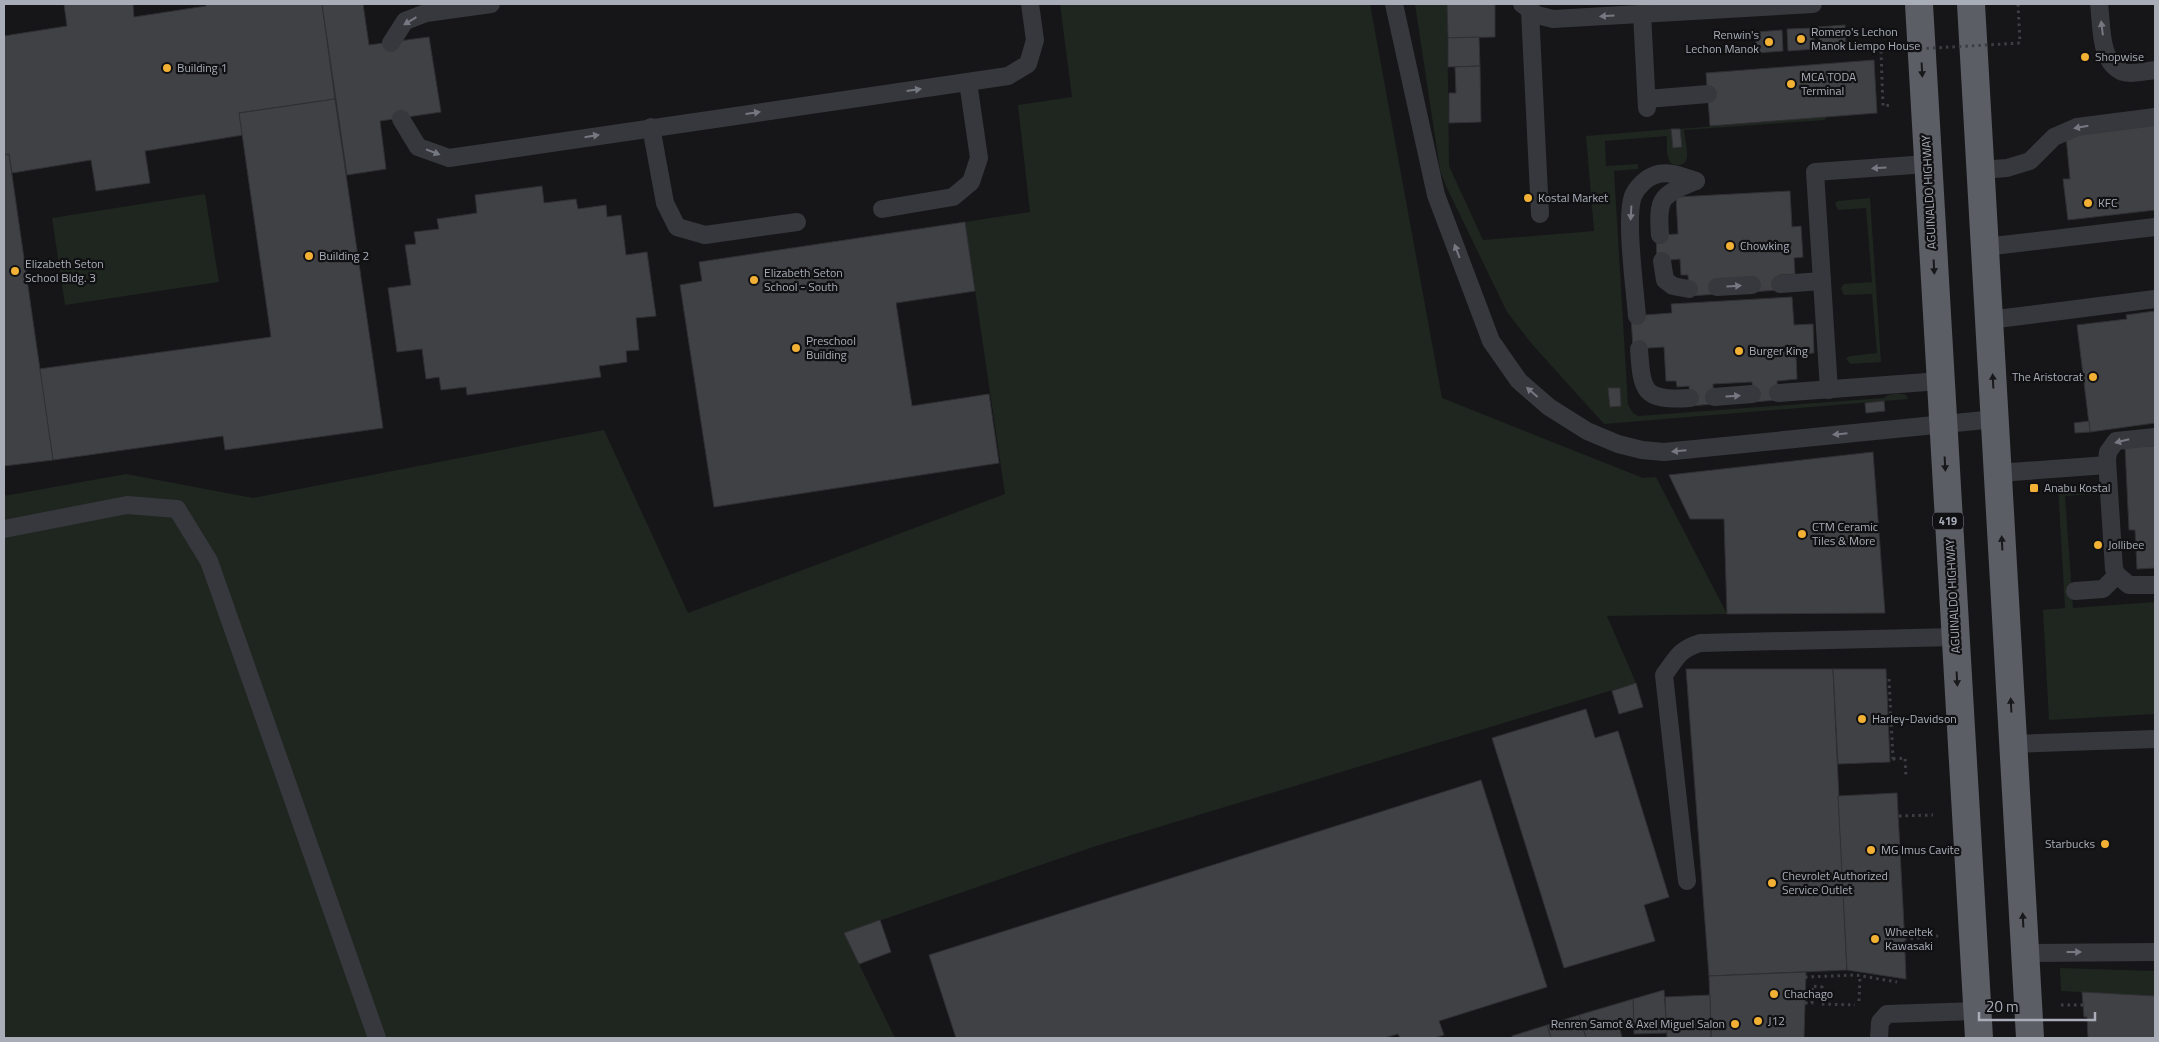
<svg xmlns="http://www.w3.org/2000/svg" width="2159" height="1042" font-family="'Titillium Web',sans-serif">
<style>
.green{fill:#1e261f}
.building{fill:#404145;stroke:#303034}
.lines{fill:none;stroke-linecap:round;stroke-linejoin:round}
.path{stroke:#3d3f44;stroke-width:3;stroke-dasharray:2.5 4;stroke-linecap:butt}
.service{stroke:#37383d;stroke-width:18}
.trunk{stroke:#5b5e65;stroke-width:28}
.path-bridge{stroke:#3d3f44;stroke-width:3;stroke-dasharray:2.5 4;stroke-linecap:butt}
.oneway{fill:#757881}
.oneway2{fill:#18191b}
.poi-dot{fill:#f2b134;stroke:#111113;stroke-width:2}
.labels{text-anchor:middle;stroke-width:4.5;stroke-linejoin:round;paint-order:stroke}
.shield{fill:#111113;stroke:#7b7e86;stroke-width:1}
.shield-label{font-size:11px;font-weight:bold;fill:#a8adb8}
.poi-label{font-size:12px;fill:#a8adb8;stroke:#111113;text-anchor:start}
.street-label{font-size:12px;fill:#a8adb8;stroke:#111113}
</style>
<rect width="100%" height="100%" fill="#161618"/>
<g class="green">
<path d="M1060 4H1370L1442 398 1643 478 1656 477 1727 614 1607 616 1636 683 1096 846 844 933 895 1038H4V496L126 474 253 498 604 430 688 613 1005 494 965 222 1030 212 1018 105 1072 97Z"/>
<path d="M1415 4H1447L1449 166 1483 240 1594 231 1586 136 1671 129 1673 148 1682 147 1680 129 1826 117 1825 120 1684 130C1685 139 1688 150 1687 158 1685 167 1672 168 1669 160 1666 153 1667 143 1667 136L1605 141 1606 166 1638 164V169L1614 171 1628 405 1633 413 1638 416 1884 398C1888 393 1900 393 1906 395L1908 399 1604 424 1531 343 1507 312 1446 186 1440 170Z"/>
<path d="M205 194 219 282 65 305 52 218Z"/>
<path d="M1870 198 1881 362 1850 364 1846 358 1850 356 1877 353 1872 294 1844 295 1841 288 1844 284 1872 282 1866 208 1838 210 1835 203 1838 201Z"/>
<path d="M2087 484 2093 490 2094 494 2065 496 2073 608 2155 602V714L2049 720 2043 610 2065 608 2058 486Z"/>
<path d="M2060 968 2155 971V996L2061 991Z"/>
</g>
<g class="building">
<path d="M64 4H133L134 17 206 6V4H322L335 99 239 113 243 135 145 151 150 183 96 191 91 160 12 173 9 154 4 155V36L67 26Z"/>
<path d="M322 4H363L369 45 429 37 441 112 380 121 386 169 347 175Z"/>
<path d="M1447 4H1495V37L1448 38Z"/>
<path d="M1845 25 1846 46 1820 49 1818 27Z"/>
<path d="M1813 28 1815 49 1788 51 1787 29Z"/>
<path d="M1782 30 1783 51 1757 53 1755 32Z"/>
<path d="M1479 37 1480 66 1448 67V38Z"/>
<path d="M1874 60 1877 113 1710 126 1706 73Z"/>
<path d="M1480 66 1481 122 1449 123V93H1456L1455 67Z"/>
<path d="M335 99 383 428 225 450 223 436 53 460 39 369 271 337 239 113Z"/>
<path d="M2155 112V210L2068 220 2063 179H2070L2066 136Z"/>
<path d="M1671 129H1680L1682 147 1673 148Z"/>
<path d="M9 154 53 460 4 466V155Z"/>
<path d="M542 186 544 203 576 199 578 209 606 205 607 217 621 215 626 255 647 252 656 316 636 318 639 350 626 351 627 362 599 366 601 377 467 395 466 387 441 390 439 377 426 379 422 349 397 352 388 288 411 285 405 245 416 244 414 232 439 229 437 219 477 213 475 195Z"/>
<path d="M1790 191 1792 227 1801 226 1803 257 1794 258 1795 274 1779 275 1780 290 1689 296 1688 275H1681L1680 259 1657 261 1656 235 1678 234 1676 197Z"/>
<path d="M965 222 975 291 896 303 912 406 989 394 999 463 714 507 680 285 702 281 699 262Z"/>
<path d="M1792 297 1794 325 1813 324 1814 353 1796 354 1797 379 1777 381 1778 400 1753 402 1752 382 1713 384 1714 404 1690 406 1689 386 1677 387 1676 381H1666L1664 347 1633 349 1631 316 1672 313 1671 304Z"/>
<path d="M2155 311V423L2090 432 2077 325 2127 319 2126 315Z"/>
<path d="M1608 388H1620L1621 406 1610 407Z"/>
<path d="M1884 401 1885 411 1866 413 1865 403Z"/>
<path d="M2089 421 2090 432 2075 433 2074 423Z"/>
<path d="M2155 446V568L2137 569 2135 530H2129L2125 447Z"/>
<path d="M1873 452 1885 613 1727 614 1724 519H1690L1669 475Z"/>
<path d="M1686 669H1833L1847 970 1709 976Z"/>
<path d="M1833 669H1886L1890 762 1838 764Z"/>
<path d="M1636 683 1643 707 1619 714 1612 691Z"/>
<path d="M1586 709 1595 738 1618 731 1669 897 1644 905 1655 941 1564 968 1492 738Z"/>
<path d="M1481 780 1547 987 1439 1021 1444 1035 1434 1038H1400L1398 1034 1384 1038H956L929 955Z"/>
<path d="M1897 793 1904 926 1906 979 1847 970 1838 796Z"/>
<path d="M880 920 891 952 859 964 844 933Z"/>
<path d="M1806 972 1804 1038H1711L1709 976Z"/>
<path d="M1664 990 1667 1033 1634 1034 1633 999Z"/>
<path d="M2082 992 2155 996V1038H2088L2087 1017H2084Z"/>
<path d="M1710 995 1711 1038H1667L1665 997Z"/>
<path d="M1633 999 1634 1028 1620 1029 1622 1038H1586L1579 1015Z"/>
<path d="M1579 1015 1586 1038H1551L1547 1025Z"/>
<path d="M1547 1025 1551 1038H1512V1036Z"/>
</g>
<g class="lines">
<g class="path">
<path d="M2018 4 2020 43"/>
<path d="M1881 51 1883 106 1891 105"/>
<path d="M1889 679 1893 759H1890"/>
<path d="M1893 759 1905 758 1906 776"/>
<path d="M1899 816 1933 815"/>
<path d="M1904 939 1938 936"/>
<path d="M1805 977 1856 975 1897 982"/>
<path d="M1859 1001 1860 976"/>
<path d="M1805 1003H1812V986L1822 987 1821 1004 1855 1005"/>
<path d="M2061 1005H2083"/>
</g>
<g class="service">
<path d="M1394 4 1436 195 1491 341 1519 381 1549 407 1587 431 1618 444 1642 450 1664 452 1995 419"/>
<path d="M1522 4 1537 15 1553 19 1813 4"/>
<path d="M2099 4C2102 25 2099 63 2123 72 2133 75 2146 71 2155 70"/>
<path d="M1530 11 1540 214"/>
<path d="M1642 14 1647 108"/>
<path d="M391 43 405 21 426 13 491 4"/>
<path d="M1647 99 1708 94"/>
<path d="M401 119 418 147 449 158 1008 76 1028 64 1035 40 1030 4"/>
<path d="M651 127 665 203 677 227 705 235 797 222"/>
<path d="M1981 170 2007 168 2030 161 2054 137 2077 127 2155 117"/>
<path d="M882 209 953 197 971 182 979 158 968 82"/>
<path d="M1660 235C1657 196 1662 195 1696 181"/>
<path d="M1985 247 2155 227"/>
<path d="M1662 261 1665 280 1673 286 1689 289"/>
<path d="M1780 284 1822 281"/>
<path d="M1717 287 1752 285"/>
<path d="M1637 316C1635 290 1625 217 1633 196 1637 187 1646 178 1655 175 1668 170 1684 177 1696 181"/>
<path d="M1989 320 2155 299"/>
<path d="M1639 349C1642 392 1643 401 1690 398"/>
<path d="M1829 390 1815 172 1927 164"/>
<path d="M1778 393 1940 381"/>
<path d="M1714 397 1752 394"/>
<path d="M2155 437 2116 441 2108 452 2107 460 2114 569 2117 575 2129 585H2155"/>
<path d="M1998 473 2107 465"/>
<path d="M4 529 127 505 177 509 209 561 377 1038"/>
<path d="M2075 591 2103 589 2117 575"/>
<path d="M2013 744 2155 739"/>
<path d="M1687 881 1664 675C1677 658 1678 650 1700 643L1955 637"/>
<path d="M2025 953 2155 952"/>
<path d="M1879 1038 1880 1022 1887 1014 1977 1011"/>
</g>
<g class="trunk">
<path d="M1919 4 1979 1038"/>
<path d="M1971 4 2030 1038"/>
</g>
<path class="path-bridge" d="M1881 51 2020 43"/>
</g>
<defs><path id="oneway-solid" d="M-6-.8H1V-3.2L6.5 0L1 3.2V.8H-6Z" transform="scale(1.25)"/></defs>
<g class="oneway">
<use href="#oneway-solid" transform="translate(1607 16) rotate(177)"/>
<use href="#oneway-solid" transform="translate(410 21) rotate(149)"/>
<use href="#oneway-solid" transform="translate(2102 28) rotate(-97)"/>
<use href="#oneway-solid" transform="translate(914 90) rotate(-8)"/>
<use href="#oneway-solid" transform="translate(753 113) rotate(-8)"/>
<use href="#oneway-solid" transform="translate(2081 127) rotate(170)"/>
<use href="#oneway-solid" transform="translate(592 136) rotate(-9)"/>
<use href="#oneway-solid" transform="translate(433 152) rotate(21)"/>
<use href="#oneway-solid" transform="translate(1879 168) rotate(176)"/>
<use href="#oneway-solid" transform="translate(1631 213) rotate(93)"/>
<use href="#oneway-solid" transform="translate(1457 251) rotate(-111)"/>
<use href="#oneway-solid" transform="translate(1734 286) rotate(-3)"/>
<use href="#oneway-solid" transform="translate(1532 392) rotate(-139)"/>
<use href="#oneway-solid" transform="translate(1733 396) rotate(-4)"/>
<use href="#oneway-solid" transform="translate(1840 434) rotate(174)"/>
<use href="#oneway-solid" transform="translate(2122 441) rotate(166)"/>
<use href="#oneway-solid" transform="translate(1679 451) rotate(175)"/>
<use href="#oneway-solid" transform="translate(2074 952)"/>
</g>
<g class="oneway2">
<use href="#oneway-solid" transform="translate(1922 70) rotate(87)"/>
<use href="#oneway-solid" transform="translate(1934 267) rotate(87)"/>
<use href="#oneway-solid" transform="translate(1993 381) rotate(-93)"/>
<use href="#oneway-solid" transform="translate(1945 464) rotate(87)"/>
<use href="#oneway-solid" transform="translate(2002 543) rotate(-93)"/>
<use href="#oneway-solid" transform="translate(1957 679) rotate(87)"/>
<use href="#oneway-solid" transform="translate(2011 705) rotate(-93)"/>
<use href="#oneway-solid" transform="translate(2023 920) rotate(-93)"/>
</g>
<g class="poi-dot">
<circle cx="1801" cy="39" r="5"/>
<circle cx="1769" cy="42" r="5"/>
<circle cx="2085" cy="57" r="5"/>
<circle cx="167" cy="68" r="5"/>
<circle cx="1791" cy="84" r="5"/>
<circle cx="1528" cy="198" r="5"/>
<circle cx="2088" cy="203" r="5"/>
<circle cx="1730" cy="246" r="5"/>
<circle cx="309" cy="256" r="5"/>
<circle cx="15" cy="271" r="5"/>
<circle cx="754" cy="280" r="5"/>
<circle cx="796" cy="348" r="5"/>
<circle cx="1739" cy="351" r="5"/>
<circle cx="2093" cy="377" r="5"/>
<rect x="2029" y="483" width="10" height="10" rx="2.5"/>
<circle cx="1802" cy="534" r="5"/>
<circle cx="2098" cy="545" r="5"/>
<circle cx="1862" cy="719" r="5"/>
<circle cx="2105" cy="844" r="5"/>
<circle cx="1871" cy="850" r="5"/>
<circle cx="1772" cy="883" r="5"/>
<circle cx="1875" cy="939" r="5"/>
<circle cx="1774" cy="994" r="5"/>
<circle cx="1758" cy="1021" r="5"/>
<circle cx="1735" cy="1024" r="5"/>
</g>
<g class="labels">
<rect class="shield" x="1933" y="512.5" width="30" height="17" rx="4"/>
<g class="shield-label">
<text x="1948" y="525">419</text>
</g>
<g class="poi-label">
<text x="1811" y="36">Romero's Lechon<tspan x="1811" dy="14">Manok Liempo House</tspan></text>
<text x="1759" y="39" text-anchor="end">Renwin's<tspan x="1759" dy="14">Lechon Manok</tspan></text>
<text x="2095" y="61">Shopwise</text>
<text x="177" y="72">Building 1</text>
<text x="1801" y="81">MCA TODA<tspan x="1801" dy="14">Terminal</tspan></text>
<text x="1538" y="202">Kostal Market</text>
<text x="2098" y="207">KFC</text>
<text x="1740" y="250">Chowking</text>
<text x="319" y="260">Building 2</text>
<text x="25" y="268">Elizabeth Seton<tspan x="25" dy="14">School Bldg. 3</tspan></text>
<text x="764" y="277">Elizabeth Seton<tspan x="764" dy="14">School - South</tspan></text>
<text x="806" y="345">Preschool<tspan x="806" dy="14">Building</tspan></text>
<text x="1749" y="355">Burger King</text>
<text x="2083" y="381" text-anchor="end">The Aristocrat</text>
<text x="2044" y="492">Anabu Kostal</text>
<text x="1812" y="531">CTM Ceramic<tspan x="1812" dy="14">Tiles &amp; More</tspan></text>
<text x="2108" y="549">Jollibee</text>
<text x="1872" y="723">Harley-Davidson</text>
<text x="2095" y="848" text-anchor="end">Starbucks</text>
<text x="1881" y="854">MG Imus Cavite</text>
<text x="1782" y="880">Chevrolet Authorized<tspan x="1782" dy="14">Service Outlet</tspan></text>
<text x="1885" y="936">Wheeltek<tspan x="1885" dy="14">Kawasaki</tspan></text>
<text x="1784" y="998">Chachago</text>
<text x="1768" y="1025">J12</text>
<text x="1725" y="1028" text-anchor="end">Renren Samot &amp; Axel Miguel Salon</text>
</g>
<g class="street-label">
<text transform="translate(1929 192) rotate(-93)" y="4">AGUINALDO HIGHWAY</text>
<text transform="translate(1953 596) rotate(-93)" y="4">AGUINALDO HIGHWAY</text>
</g>
</g>
<rect width="2159" height="1042" fill="none" stroke="#a8adb8" stroke-width="10"/>
<path d="M1979 1012v8h116v-8" fill="none" stroke="#a8adb8" stroke-width="2.5"/>
<text x="1986" y="1012" font-size="15" fill="#a8adb8" stroke="#111113" stroke-width="4" paint-order="stroke">20 m</text>
</svg>
